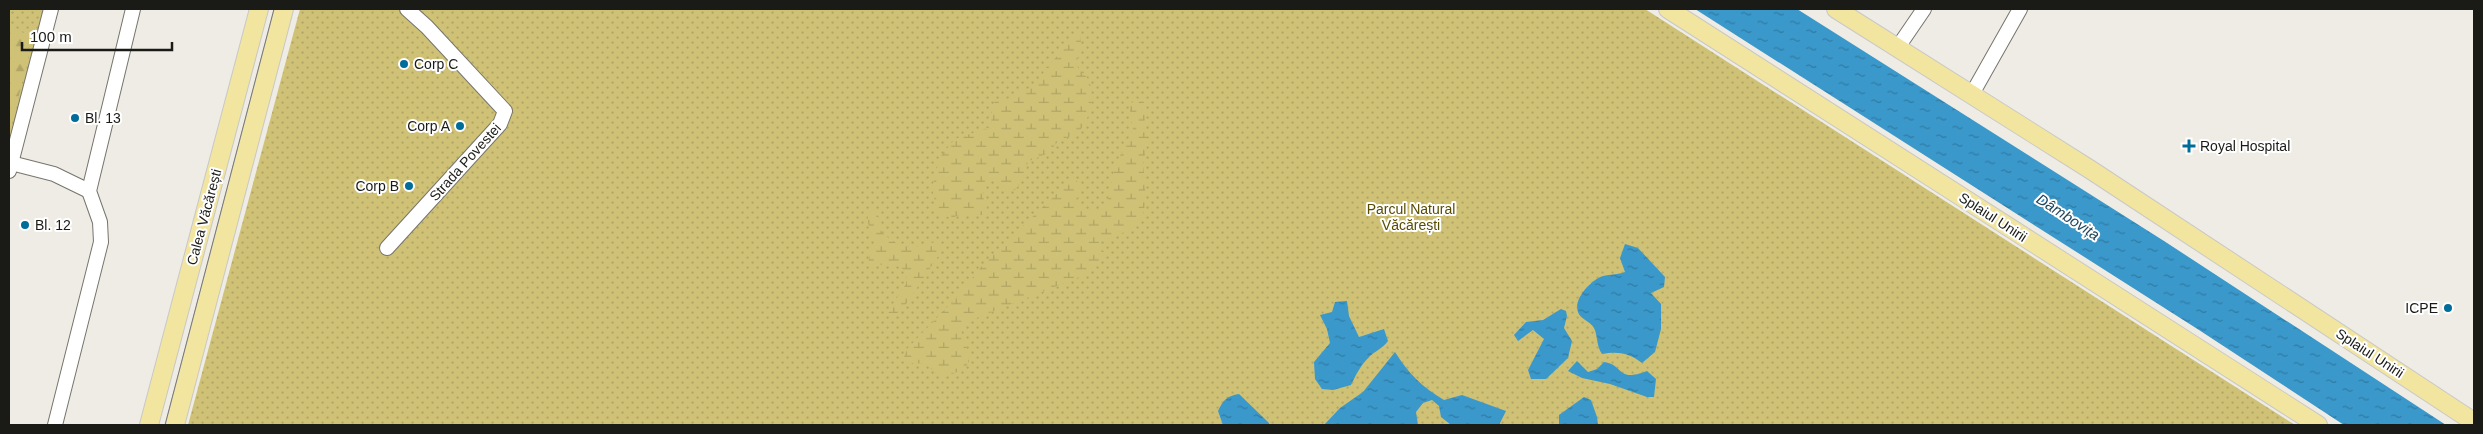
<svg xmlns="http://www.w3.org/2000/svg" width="2483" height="434" font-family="Helvetica,sans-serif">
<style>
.green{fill:url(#green-dots)}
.forest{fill:url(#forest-firs)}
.wetland{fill:url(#wetland-marsh)}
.water{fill:url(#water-ripples)}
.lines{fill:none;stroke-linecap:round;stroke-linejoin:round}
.minor-casing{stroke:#76756d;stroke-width:16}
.major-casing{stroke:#c8c8c7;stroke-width:20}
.minor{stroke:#fff;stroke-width:14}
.major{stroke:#f2e59f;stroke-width:18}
.tram{stroke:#787772;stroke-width:1}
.poi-dot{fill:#006c99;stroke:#fff;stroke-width:2}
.labels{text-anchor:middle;stroke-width:4;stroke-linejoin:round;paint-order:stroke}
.poi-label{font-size:14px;fill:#1a1a17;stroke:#fff;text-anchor:start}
.street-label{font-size:14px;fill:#1a1a17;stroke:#fff}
.park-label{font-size:14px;fill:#584c00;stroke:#fff}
.water-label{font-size:15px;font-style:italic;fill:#1e455b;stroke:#fff}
</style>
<defs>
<pattern id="green-dots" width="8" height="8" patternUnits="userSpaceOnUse" patternTransform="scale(1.25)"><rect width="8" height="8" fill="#cfc176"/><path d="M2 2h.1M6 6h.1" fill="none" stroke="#b1a565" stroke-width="1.8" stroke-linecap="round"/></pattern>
<pattern id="forest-firs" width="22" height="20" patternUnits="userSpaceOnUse" patternTransform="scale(1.25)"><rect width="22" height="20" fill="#cfc176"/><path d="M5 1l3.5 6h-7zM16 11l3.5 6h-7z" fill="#b1a565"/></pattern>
<pattern id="wetland-marsh" width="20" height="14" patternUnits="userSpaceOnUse" patternTransform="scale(1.25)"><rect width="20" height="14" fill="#cfc176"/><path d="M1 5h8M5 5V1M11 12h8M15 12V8" fill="none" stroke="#b1a565"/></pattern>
<pattern id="water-ripples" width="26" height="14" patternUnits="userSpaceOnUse" patternTransform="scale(1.25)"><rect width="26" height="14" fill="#3a98cb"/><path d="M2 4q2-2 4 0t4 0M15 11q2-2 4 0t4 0" fill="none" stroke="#307ba4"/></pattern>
</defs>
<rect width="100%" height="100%" fill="#eeece4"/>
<g class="green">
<path d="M9 9H48L9 165Z"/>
<path d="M300 9H1645L2295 425H188Z"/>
</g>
<path class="forest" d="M9 27 29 35 28 59 9 135Z"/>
<g class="wetland">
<path d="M1075 30H1078C1086 47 1074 58 1078 68 1081 73 1088 76 1090 83 1094 98 1090 122 1077 133 1072 137 1064 137 1059 141 1054 144 1052 151 1046 154 1040 157 1034 158 1028 162L1023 179 1015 190 1006 192 993 181 985 180 983 197 988 211 982 215 963 214 951 218 942 215 936 208 932 187 940 157 955 139 991 127 992 108 995 101 1011 98 1021 91 1033 87 1039 81 1046 68 1066 47Z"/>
<path d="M1139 99 1144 103 1146 109 1144 126 1148 140 1143 164 1146 200 1143 214 1137 224 1127 231 1100 242 1105 255 1087 274 964 323C957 340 969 344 969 360 968 371 945 378 936 373 932 371 930 366 924 364 918 363 912 364 905 361L904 357 907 349 955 299 986 261 1070 181 1076 180 1079 184 1078 202 1082 208 1089 211 1100 210 1107 204 1115 166 1133 129 1129 104Z"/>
<path d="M876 210 878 213 880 230C889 240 901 248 915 247 924 245 930 241 939 243L941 248 939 255 904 307 895 315H889L887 313 906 284 907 274C896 258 884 267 869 265 867 256 874 250 873 241 872 229 865 224 869 212Z"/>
</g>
<g class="water">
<path d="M1695 9H1797L2164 241 2446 425H2344L2199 330Z"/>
<path d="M1625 244 1638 248 1665 277 1664 287 1651 293 1661 304V329L1655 352 1642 363C1629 353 1618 351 1602 354 1596 345 1598 336 1594 328 1590 321 1580 319 1578 312 1573 299 1591 280 1603 276 1610 274 1618 275 1625 272L1620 258Z"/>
<path d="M1347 301 1349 316 1359 337 1384 329 1388 341C1382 349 1375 351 1369 357 1360 366 1356 375 1351 385L1333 390 1322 389 1315 379 1314 362 1330 343 1327 329 1320 315 1332 312 1335 302Z"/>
<path d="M1561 309 1566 311 1567 316 1564 328 1572 341 1568 358 1546 379H1531L1528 370 1544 339 1533 330 1518 341 1514 335 1526 322 1543 320Z"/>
<path d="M1395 352C1408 373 1422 387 1444 400L1462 395 1506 411 1499 425H1451L1441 417 1439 406 1432 400 1423 403 1416 412 1418 425H1324L1340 408 1363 392Z"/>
<path d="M1577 361 1588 372 1597 369 1604 362C1625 365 1616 383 1647 371L1656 379 1654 397H1647L1610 384 1582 378 1568 371Z"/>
<path d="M1239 394 1269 423V425H1223L1218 411C1223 400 1227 396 1239 394Z"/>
<path d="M1584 397 1591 400 1597 417 1598 425H1559V415Z"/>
</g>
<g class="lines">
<g class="minor-casing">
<g id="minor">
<path d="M1898 47 1924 9"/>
<path d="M1972 94 2020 9"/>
<path d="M11 163 54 174 89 191"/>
<path d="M9 171 51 9"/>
<path d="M387 248 500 124 505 111 427 27 407 9"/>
<path d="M55 425 101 242 100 222 89 191 133 9"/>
</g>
</g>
<g class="major-casing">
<g id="major">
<path d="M1668 9 2318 425"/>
<path d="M1836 9 2091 170 2474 422"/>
<path d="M149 425 259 9"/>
<path d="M175 425 284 9"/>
</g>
</g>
<use href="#minor" class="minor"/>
<use href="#major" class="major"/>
<path class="tram" d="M165 425 274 9"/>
</g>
<g class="poi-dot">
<circle cx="404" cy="64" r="5"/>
<circle cx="75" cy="118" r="5"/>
<circle cx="460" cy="126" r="5"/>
<path d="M2186.5 138.5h5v5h5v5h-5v5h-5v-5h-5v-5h5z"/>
<circle cx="409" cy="186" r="5"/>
<circle cx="25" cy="225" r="5"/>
<circle cx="2448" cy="308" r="5"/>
</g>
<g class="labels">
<g class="poi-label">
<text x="414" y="69">Corp C</text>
<text x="85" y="123">Bl. 13</text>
<text x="450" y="131" text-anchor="end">Corp A</text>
<text x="2200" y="151">Royal Hospital</text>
<text x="399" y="191" text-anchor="end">Corp B</text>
<text x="35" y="230">Bl. 12</text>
<text x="2438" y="313" text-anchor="end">ICPE</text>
</g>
<g class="street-label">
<text transform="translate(465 162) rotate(-48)" y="5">Strada Povestei</text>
<text transform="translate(204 217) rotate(-75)" y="5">Calea Văcărești</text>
<text transform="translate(1993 217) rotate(33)" y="5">Splaiul Unirii</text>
<text transform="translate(2370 353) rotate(33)" y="5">Splaiul Unirii</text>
</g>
<g class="park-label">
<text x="1411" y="214">Parcul Natural<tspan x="1411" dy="16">Văcărești</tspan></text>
</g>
<g class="water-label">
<text transform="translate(2068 217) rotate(33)" y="5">Dâmbovița</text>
</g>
</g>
<rect width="2483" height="434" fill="none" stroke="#1a1a17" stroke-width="20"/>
<path d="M22 42v8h150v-8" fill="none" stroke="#1a1a17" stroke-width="2.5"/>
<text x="30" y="42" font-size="15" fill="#1a1a17" stroke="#ffffff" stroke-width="4" paint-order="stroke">100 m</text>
</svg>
